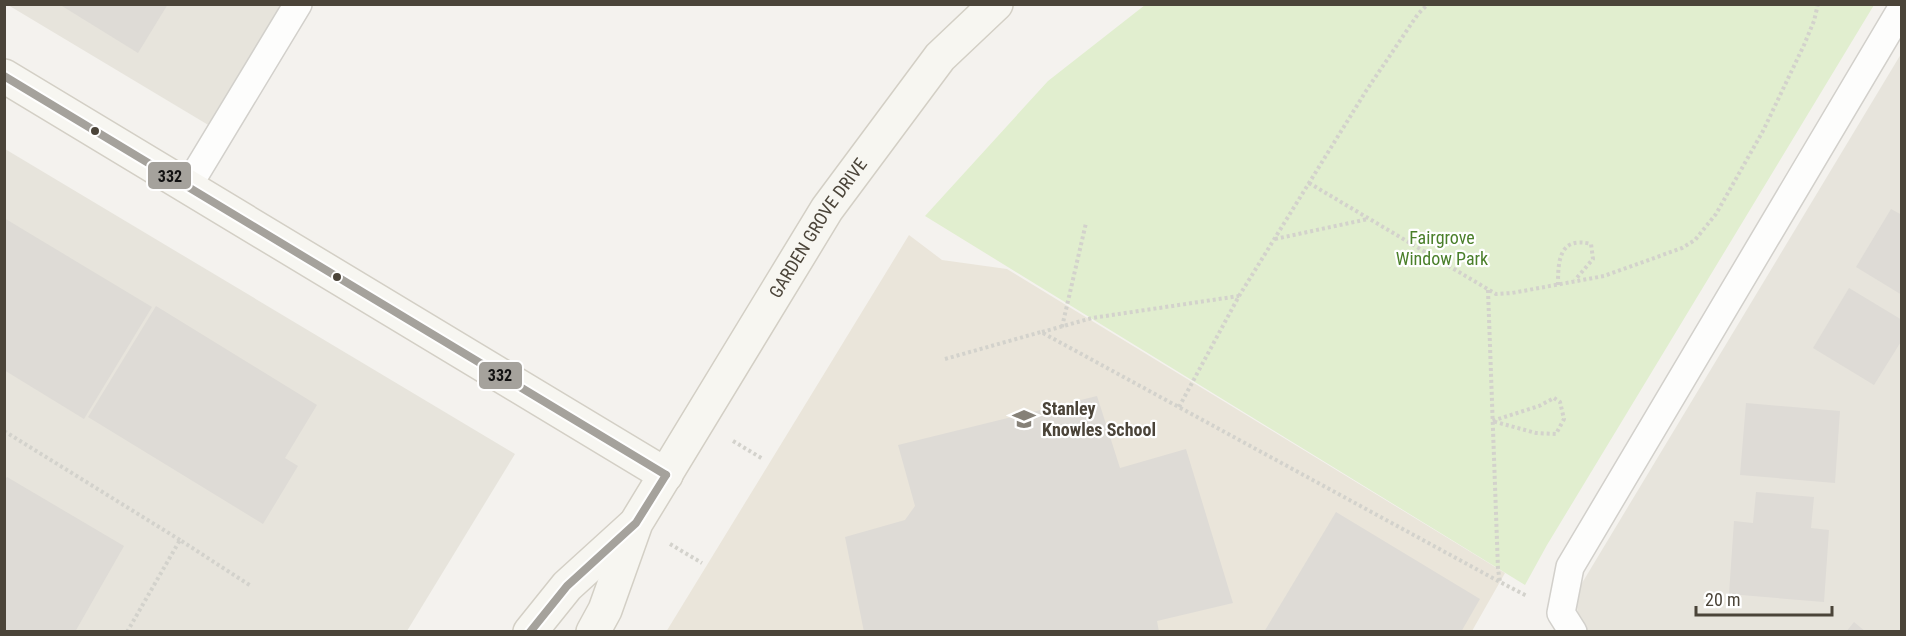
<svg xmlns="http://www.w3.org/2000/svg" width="1906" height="636" font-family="'Roboto Condensed',sans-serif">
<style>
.residential{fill:#e7e4dc}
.education{fill:#eae5da}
.green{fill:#e1eecf}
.building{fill:#dedbd6}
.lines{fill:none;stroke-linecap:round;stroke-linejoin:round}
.lane-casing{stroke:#d2d0cb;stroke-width:30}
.secondary-casing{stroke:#d3cfc5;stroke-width:36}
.path{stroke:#d3d2cc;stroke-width:4;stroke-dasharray:3 3;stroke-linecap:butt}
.lane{stroke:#fdfdfc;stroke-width:27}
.secondary{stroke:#f7f6f1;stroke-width:33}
.bus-1-casing{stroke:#fff;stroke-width:12}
.bus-1{stroke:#a5a29c;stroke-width:8}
.bus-dot{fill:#4b4439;stroke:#fff;stroke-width:2}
.labels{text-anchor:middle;stroke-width:4.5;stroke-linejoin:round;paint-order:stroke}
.street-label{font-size:18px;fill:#4b4439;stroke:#fff}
.park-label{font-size:18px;fill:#4a7f2a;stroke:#fff}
.poi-label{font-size:18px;font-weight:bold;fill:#4b4439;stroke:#fff;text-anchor:start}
.line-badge{stroke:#fff;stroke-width:2}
.pale-badge-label{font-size:16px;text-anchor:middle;font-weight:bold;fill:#111}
</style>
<rect width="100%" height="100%" fill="#f4f2ee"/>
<g class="residential">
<path d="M8 5H298L220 132Z"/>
<path d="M1901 54V631H1579L1576 593Z"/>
<path d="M5 149 515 454 407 631 5 632Z"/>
</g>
<path class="education" d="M909 235 942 260 1007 269 1505 573 1472 631 666 632Z"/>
<path class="green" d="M1145 5V4L1874 5 1547 545 1525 585 925 216 1048 81Z"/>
<g class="building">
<path d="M63 4H168L138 53 62 6Z"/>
<path d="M1891 209 1902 215V295L1856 267Z"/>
<path d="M4 218 152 307 84 419 4 370Z"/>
<path d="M1849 288 1902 320V340L1874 385 1813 348Z"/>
<path d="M156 306 317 405 285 458 298 466 263 524 88 417Z"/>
<path d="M1097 396 1120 468 1186 449 1233 603 1157 621 1159 632H864L845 537 905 520 915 506 898 445Z"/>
<path d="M1746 403 1840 411 1835 483 1740 475Z"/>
<path d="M7 477 124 546 75 632H4V481Z"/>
<path d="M1756 492 1814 497 1811 528 1829 530 1824 602 1729 594 1734 521 1753 523Z"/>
<path d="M1336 512 1480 599 1461 632H1264Z"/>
<path d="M1854 622 1866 632H1846Z"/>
</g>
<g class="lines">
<g class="lane-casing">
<g id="lane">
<path d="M188 186 298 4"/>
<path d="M1573 632 1561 613 1570 567 1902 8"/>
</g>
</g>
<g class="secondary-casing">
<g id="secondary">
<path d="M4 76 666 475"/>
<path d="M530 632 567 586 633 526"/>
<path id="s1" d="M593 632 605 610 636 523 827 209 940 57 996 4"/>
</g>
</g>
<g class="path">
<path d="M1309 183 1496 294 1512 293 1604 276 1682 248 1695 240 1716 214 1763 131 1804 45 1814 21 1818 4"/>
<path d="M1275 239 1368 219"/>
<path d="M1558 285C1558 261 1559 236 1591 244L1593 259 1575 280"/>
<path d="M1488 290 1498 569 1500 582 1527 596"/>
<path d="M1062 327 1086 223"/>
<path d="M1042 332 1092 318 1239 296"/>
<path d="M945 359 1041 332 1500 582"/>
<path d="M1554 398 1560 402 1564 419 1556 434 1536 433 1492 421 1539 406Z"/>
<path d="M1179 407 1239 296 1366 91 1418 14 1428 4"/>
<path d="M4 431 180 540"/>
<path d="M733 441 763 459"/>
<path d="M670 544 702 563"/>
<path d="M127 632 180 540 251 586"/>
</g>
<use href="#lane" class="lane"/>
<use href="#secondary" class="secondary"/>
<g class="bus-1-casing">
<g id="bus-1">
<path d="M4 76 666 475"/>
<path d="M530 632 567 586 636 523 666 475"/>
</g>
</g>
<use href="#bus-1" class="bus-1"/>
</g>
<defs>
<g id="school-bare" transform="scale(1.8)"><path d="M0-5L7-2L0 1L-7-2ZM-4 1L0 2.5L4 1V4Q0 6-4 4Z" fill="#868178" stroke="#fff" stroke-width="2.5" paint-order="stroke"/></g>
</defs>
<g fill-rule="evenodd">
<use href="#school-bare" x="1024" y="419"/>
</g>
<g class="bus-dot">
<circle cx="95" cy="131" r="5"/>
<circle cx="337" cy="277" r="5"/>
</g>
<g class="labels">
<g class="street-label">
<text dy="6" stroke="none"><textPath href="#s1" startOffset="464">GARDEN GROVE DRIVE</textPath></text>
</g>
<g class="park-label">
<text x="1442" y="244">Fairgrove<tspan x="1442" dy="21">Window Park</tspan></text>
</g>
<g class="poi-label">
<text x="1042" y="415">Stanley<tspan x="1042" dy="21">Knowles School</tspan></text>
</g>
</g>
<g class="line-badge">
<rect x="147" y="161" width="45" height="29" rx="6" fill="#a5a29c"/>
<rect x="478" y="361" width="45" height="29" rx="6" fill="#a5a29c"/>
</g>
<g class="pale-badge-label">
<text x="170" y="182">332</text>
<text x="500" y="381">332</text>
</g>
<rect width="1906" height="636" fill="none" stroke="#4b4439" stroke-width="12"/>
<path d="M1696 606v9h136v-9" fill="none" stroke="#4b4439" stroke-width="3"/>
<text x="1705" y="606" font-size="18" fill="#4b4439" stroke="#ffffff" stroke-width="4.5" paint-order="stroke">20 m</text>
</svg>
